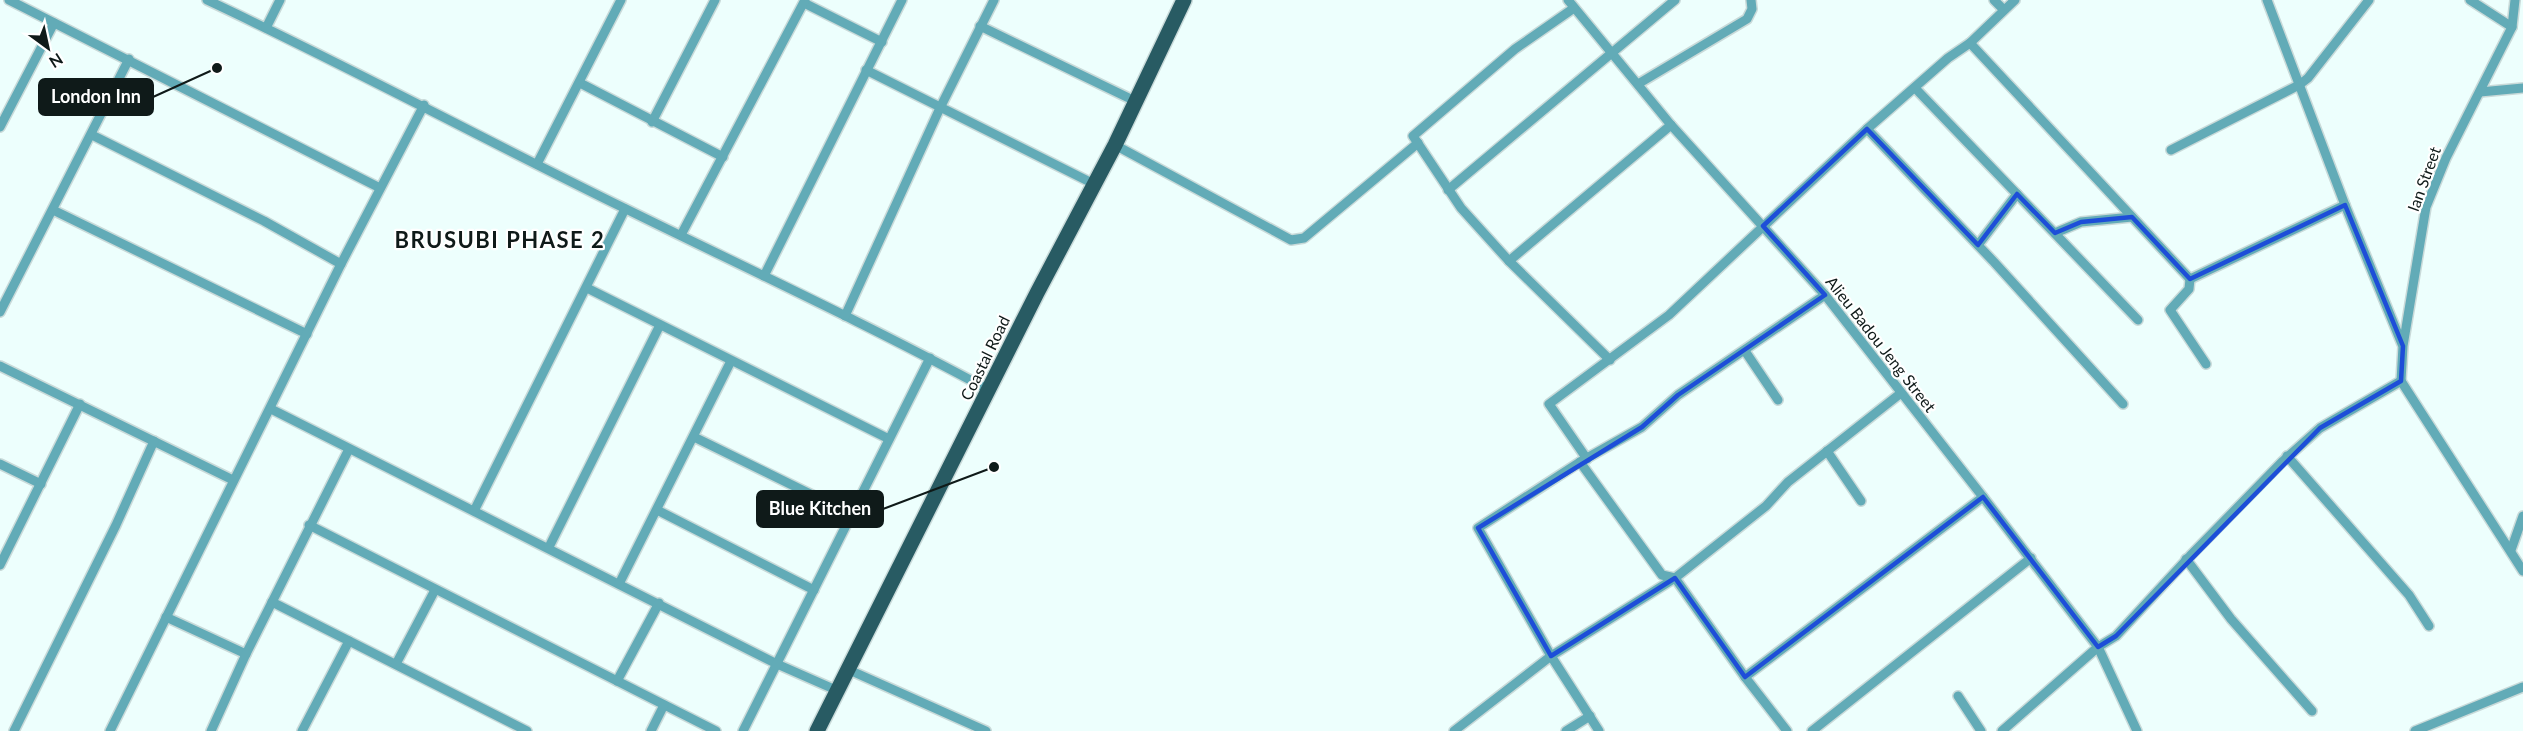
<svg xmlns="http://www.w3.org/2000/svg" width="2523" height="731" font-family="Lato,sans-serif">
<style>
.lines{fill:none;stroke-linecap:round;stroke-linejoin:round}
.minor-casing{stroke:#c9dad9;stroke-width:12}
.primary-casing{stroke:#c9dad9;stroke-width:18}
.minor{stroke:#62abb7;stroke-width:9}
.primary{stroke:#285b63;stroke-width:15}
.marked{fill:none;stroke:#1d4ed8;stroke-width:4.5;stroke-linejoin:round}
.labels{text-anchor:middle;stroke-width:4.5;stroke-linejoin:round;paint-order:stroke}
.street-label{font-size:16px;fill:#0f1a19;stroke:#fff}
.district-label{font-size:22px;font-weight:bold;letter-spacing:1.5px;fill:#0f1a19;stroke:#fff}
.leader{fill:none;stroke:#0f1a19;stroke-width:2}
.callout-dot{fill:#0f1a19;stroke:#fff;stroke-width:2}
.callout{fill:#0f1a19;stroke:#0f1a19;stroke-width:2}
.callout-label{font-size:18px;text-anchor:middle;font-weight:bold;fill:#fff}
</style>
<rect width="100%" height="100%" fill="#edfffd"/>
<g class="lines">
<g class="minor-casing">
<g id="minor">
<path d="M9 0 380 188"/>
<path d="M207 0C348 66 485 140 624 208 746 268 869 325 989 390"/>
<path d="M1568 0 1671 125 1825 295 1983 497 2098 647 2137 731"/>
<path d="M1994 0 2003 9"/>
<path d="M2267 0 2345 205 2402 344"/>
<path d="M2470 0 2512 27"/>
<path d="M804 3 882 42"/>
<path d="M1574 8 1515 49 1413 136 1461 208 1509 261 1610 360"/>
<path d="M980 26 1135 101"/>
<path d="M266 28 280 0"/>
<path d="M1970 43 2190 279 2345 205"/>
<path d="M866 70 1094 184"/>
<path d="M580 83 723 157"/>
<path d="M1638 84 1747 19 1752 9 1751 0"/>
<path d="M1915 88 2138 320"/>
<path d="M2480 92 2523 88"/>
<path d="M652 122 715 0"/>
<path d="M0 127 54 23"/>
<path d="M1867 129 1994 262 2123 404"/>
<path d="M92 135 264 221 341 264"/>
<path d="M1115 145 1291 240 1304 238 1418 143"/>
<path d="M2171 150 2299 85 2308 78 2369 0"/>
<path d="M537 164 621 0"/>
<path d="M1448 190 1675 0"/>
<path d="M53 210 307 334"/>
<path d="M2055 233 2081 222 2132 217"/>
<path d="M681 235 805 0"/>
<path d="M1978 245 2017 194"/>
<path d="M1509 261 1671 125"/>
<path d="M764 276 902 0"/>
<path d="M2190 279 2189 289 2170 310 2206 364"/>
<path d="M587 288 889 439"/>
<path d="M0 312 129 59"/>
<path d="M845 316 940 108 994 0"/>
<path d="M1745 351 1778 400"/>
<path d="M0 366 233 480"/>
<path d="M2401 381 2403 346 2426 207 2446 158 2512 27 2515 0"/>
<path d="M2401 381 2523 571"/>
<path d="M271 409 777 664 836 690"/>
<path d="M694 437 851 514"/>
<path d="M1827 451 1861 501"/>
<path d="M2287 456 2409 595 2429 626"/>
<path d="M1587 459 1549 404 1669 315 1867 129 1948 58 1970 43 2015 0"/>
<path d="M0 464 41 484"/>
<path d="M657 510 814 590"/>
<path d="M474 511 625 209"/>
<path d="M309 525 716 731"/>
<path d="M549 547 660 325"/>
<path d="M2511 550 2523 516"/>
<path d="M2186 559 2231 619 2312 711"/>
<path d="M0 565 80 404"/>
<path d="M619 584 731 361"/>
<path d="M272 602 527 731"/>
<path d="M166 617 246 654"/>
<path d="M396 664 435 590"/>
<path d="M847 669 986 731"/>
<path d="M1745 677 1983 497"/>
<path d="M617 681 659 603"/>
<path d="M1958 696 1981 731"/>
<path d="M14 731 116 525 154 441"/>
<path d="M110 731 341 264 424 105"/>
<path d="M211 731 246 654 349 449"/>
<path d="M302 731 349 641"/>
<path d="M651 731 664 705"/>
<path d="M743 731 930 358"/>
<path d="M1454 731 1551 656 1478 528 1580 462"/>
<path d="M1566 731 1590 716"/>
<path d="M1599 731 1551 656 1675 578 1766 506 1788 482 1901 393"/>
<path d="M1787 731 1745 677 1675 578 1662 575 1580 462 1642 427 1678 395 1825 295"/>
<path d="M1812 731 2031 558"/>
<path d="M2002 731 2098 647 2116 636 2190 556 2283 461 2320 428 2401 381"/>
<path d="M2415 731 2523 687"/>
</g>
</g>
<g class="primary-casing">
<path id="primary" d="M817 731 1037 293 1115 145 1184 0"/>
</g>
<use href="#minor" class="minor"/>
<use href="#primary" class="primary"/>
</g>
<path class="marked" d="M1867 129 1978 245 2017 194 2055 233 2081 222 2132 217 2190 279 2345 205 2403 346 2401 381 2320 428 2116 636 2098 647 1983 497 1745 677 1675 578 1551 656 1478 528 1642 427 1678 395 1825 295 1763 226Z"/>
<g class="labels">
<g class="street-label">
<text transform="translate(2424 179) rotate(-70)" y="6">Ian Street</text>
<text transform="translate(1881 344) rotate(52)" y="6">Alieu Badou Jeng Street</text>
<text transform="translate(985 358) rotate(-64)" y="6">Coastal Road</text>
</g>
<g class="district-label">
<text x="500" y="248">BRUSUBI PHASE 2</text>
</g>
</g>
<path class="leader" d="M217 68L153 97M994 467L883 509"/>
<g class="callout-dot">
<circle cx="217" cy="68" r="6"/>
<circle cx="994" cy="467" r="6"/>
</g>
<g class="callout">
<rect x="39" y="79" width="114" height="36" rx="6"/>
<rect x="757" y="491" width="126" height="36" rx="6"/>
</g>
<g class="callout-label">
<text x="96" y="103">London Inn</text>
<text x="820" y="515">Blue Kitchen</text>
</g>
<g transform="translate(48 48) rotate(147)" stroke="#ffffff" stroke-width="4.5" paint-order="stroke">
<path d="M0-4.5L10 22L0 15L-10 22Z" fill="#0f1a19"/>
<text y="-9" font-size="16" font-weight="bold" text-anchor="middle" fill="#0f1a19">N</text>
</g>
</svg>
